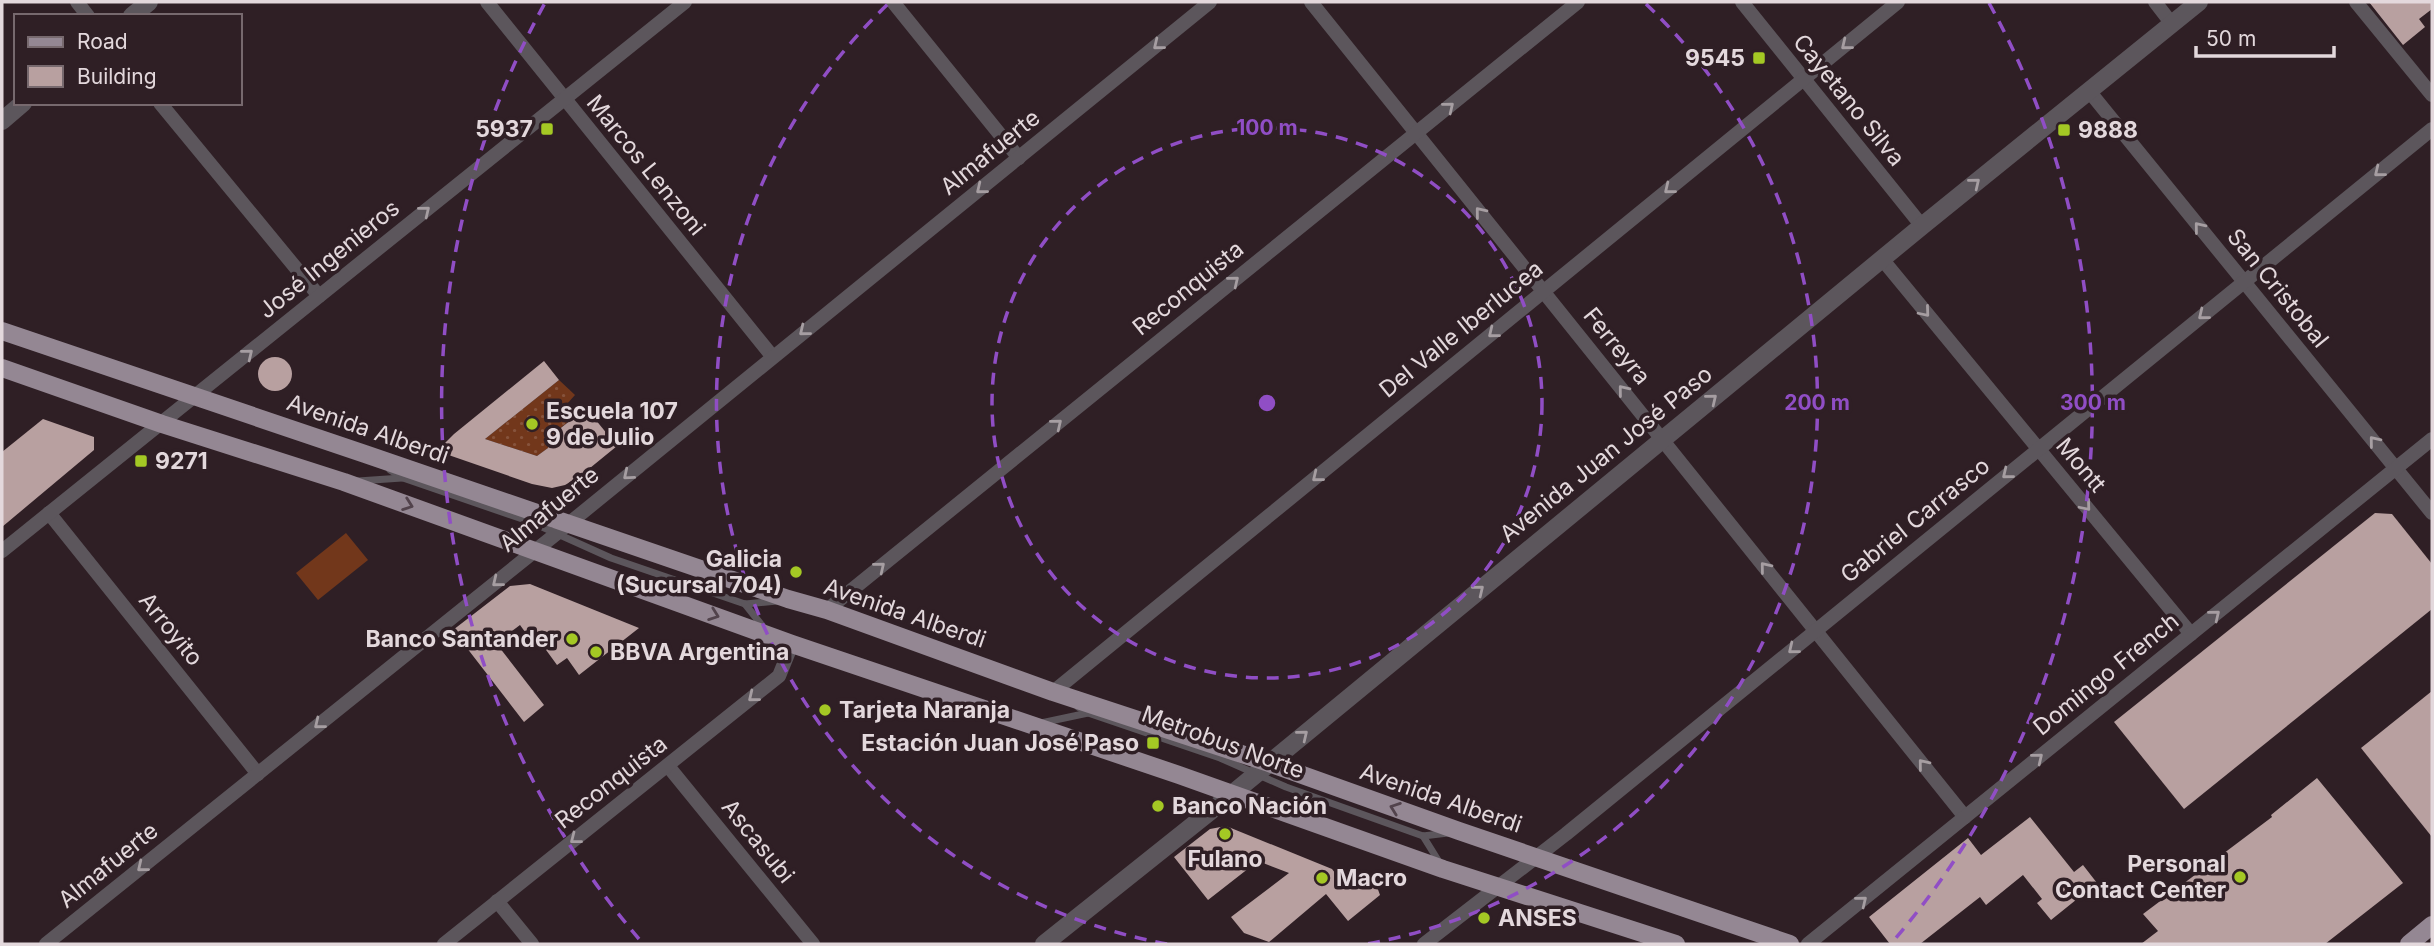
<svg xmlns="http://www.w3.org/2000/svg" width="2434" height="946" font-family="Inter,sans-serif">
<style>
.grass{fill:url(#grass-dots)}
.pitch{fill:#72371b}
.building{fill:#b8a0a0}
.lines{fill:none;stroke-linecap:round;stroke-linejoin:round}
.service{stroke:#5c565c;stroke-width:7}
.minor{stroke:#5c565c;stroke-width:14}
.tertiary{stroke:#5c565c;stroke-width:18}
.primary{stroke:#948793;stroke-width:18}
.oneway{stroke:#a69ea2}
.oneway2{stroke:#52434c}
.ring{fill:none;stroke:#904ec5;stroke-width:3.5;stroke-dasharray:12 9}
.poi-dot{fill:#a4c824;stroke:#2f1f25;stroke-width:2.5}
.labels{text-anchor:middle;stroke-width:7;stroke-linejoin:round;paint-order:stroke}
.poi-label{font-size:23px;font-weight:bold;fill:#e3d8dc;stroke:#2f1f25;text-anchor:start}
.street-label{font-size:23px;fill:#e3d8dc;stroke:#2f1f25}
.centre{fill:#904ec5;stroke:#2f1f25;stroke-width:3.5}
.ring-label{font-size:21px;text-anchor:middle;font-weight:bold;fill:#904ec5;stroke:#2f1f25;stroke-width:7;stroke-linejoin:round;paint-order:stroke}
</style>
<defs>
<pattern id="grass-dots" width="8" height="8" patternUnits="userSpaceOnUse" patternTransform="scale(1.75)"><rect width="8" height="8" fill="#72371b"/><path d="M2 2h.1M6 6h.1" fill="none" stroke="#86533c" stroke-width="1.8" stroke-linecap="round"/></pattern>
</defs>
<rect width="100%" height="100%" fill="#2f1f25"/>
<path class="grass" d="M559 380 575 395 566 405 575 416 552 435 548 448 537 456 485 439Z"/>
<path class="pitch" d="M346 533 368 560 318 600 296 573Z"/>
<g class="building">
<path d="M2369 2H2432V9L2419 19 2425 27 2403 45Z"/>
<circle cx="275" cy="374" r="17"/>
<path d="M544 361 559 380 485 439 537 456 548 448 552 435 586 408 617 446 579 477 565 485 552 488 532 484 437 451 454 434Z"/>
<path d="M43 419 94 437V450L2 527V452Z"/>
<path d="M2375 513 2392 514 2432 564V609L2184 809 2114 722Z"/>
<path d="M530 584 639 628 579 675 567 658 557 665 541 643 536 647 520 625 496 643 544 705 524 722 453 630 510 586Z"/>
<path d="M2432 691V837L2361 748Z"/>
<path d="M2317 778 2403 883 2325 944H2141L2158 931 2143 914 2272 817 2271 815Z"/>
<path d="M2030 817 2074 872 2083 865 2097 883 2051 920 2037 903 2042 899 2023 875 1986 905 1980 897 1920 944H1890L1869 917 1968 838 1981 855Z"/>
<path d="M1226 826 1332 869 1342 882 1356 876 1376 884 1380 895 1348 921 1326 894 1269 942 1244 933 1231 917 1289 873 1258 861 1208 900 1174 857 1210 829Z"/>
</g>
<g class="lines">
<g class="service">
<path d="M390 470 403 478 531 522 611 558 745 604 777 601"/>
<path d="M358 481 402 478"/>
<path d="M745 604 764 628"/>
<path d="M1078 707 1088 713 1220 758 1286 787 1423 836 1448 833"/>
<path d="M1041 723 1088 713"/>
<path d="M1423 836 1441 865"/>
</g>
<g class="minor">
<path d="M77 2 88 16"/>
<path d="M487 2 772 356"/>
<path d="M893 2 1019 158"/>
<path d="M1311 2 1965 817"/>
<path d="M1742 2 1922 226"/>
<path d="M2155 2 2172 24"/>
<path d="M2356 2 2432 95"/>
<path d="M2089 91 2432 513"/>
<path d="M160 103 319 296"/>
<path d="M1882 259 2191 634"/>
<path d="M49 513 258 774"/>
<path d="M2 551 685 2"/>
<path d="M827 610 1578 2"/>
<path d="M1053 692 1898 2"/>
<path d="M668 766 813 944"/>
<path d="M497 901 532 944"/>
<path d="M46 944 556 534 1210 2"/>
<path d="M444 944 779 676 792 644"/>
<path d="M1424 944 1566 834 2432 129"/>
<path d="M1808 944 2432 439"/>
</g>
<g class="tertiary">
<path d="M132 16 149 2"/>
<path d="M2 121 23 103"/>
<path d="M1044 944 1232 794 1922 226 2199 2"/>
</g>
<g class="primary">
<path d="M2 331 365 454 788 599 827 610 1053 692 1269 763 1459 831 1790 944"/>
<path d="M2 368 162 424 344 482 792 644 1179 775 1443 869 1676 944"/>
<path d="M2409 944 2432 925"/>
</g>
</g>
<defs><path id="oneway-chevron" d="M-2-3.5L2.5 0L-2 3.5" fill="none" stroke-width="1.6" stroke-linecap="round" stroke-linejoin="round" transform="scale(1.75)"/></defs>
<g class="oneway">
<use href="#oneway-chevron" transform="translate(1158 45) rotate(141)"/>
<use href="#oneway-chevron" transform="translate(1846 45) rotate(141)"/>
<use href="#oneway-chevron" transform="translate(1449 107) rotate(-39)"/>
<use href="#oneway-chevron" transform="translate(2379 172) rotate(141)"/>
<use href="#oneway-chevron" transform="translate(1975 183) rotate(-39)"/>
<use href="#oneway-chevron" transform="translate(981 189) rotate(141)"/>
<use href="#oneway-chevron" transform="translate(1669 189) rotate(141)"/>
<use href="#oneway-chevron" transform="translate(425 211) rotate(-39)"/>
<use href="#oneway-chevron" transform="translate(1480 212) rotate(-129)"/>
<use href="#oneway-chevron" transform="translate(2199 227) rotate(-129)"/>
<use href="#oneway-chevron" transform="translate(1234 281) rotate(-39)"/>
<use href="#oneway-chevron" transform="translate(1925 312) rotate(50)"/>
<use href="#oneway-chevron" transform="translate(2203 315) rotate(141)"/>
<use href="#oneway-chevron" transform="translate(804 331) rotate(141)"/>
<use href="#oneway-chevron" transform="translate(1493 333) rotate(141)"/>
<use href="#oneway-chevron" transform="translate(248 354) rotate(-39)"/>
<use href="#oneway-chevron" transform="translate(1623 390) rotate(-129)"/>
<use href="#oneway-chevron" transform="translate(1712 399) rotate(-39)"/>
<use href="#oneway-chevron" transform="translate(1057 424) rotate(-39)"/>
<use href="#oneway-chevron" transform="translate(2374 441) rotate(-129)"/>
<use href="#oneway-chevron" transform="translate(2007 474) rotate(141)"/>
<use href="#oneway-chevron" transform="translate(628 475) rotate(140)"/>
<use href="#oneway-chevron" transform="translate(1317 477) rotate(141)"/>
<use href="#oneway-chevron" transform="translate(2086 506) rotate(50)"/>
<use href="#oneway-chevron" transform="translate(880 567) rotate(-39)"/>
<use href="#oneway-chevron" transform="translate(1765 567) rotate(-129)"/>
<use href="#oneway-chevron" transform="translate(497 582) rotate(141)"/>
<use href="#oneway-chevron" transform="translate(1479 590) rotate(-39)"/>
<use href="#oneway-chevron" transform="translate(2215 615) rotate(-39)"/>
<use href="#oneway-chevron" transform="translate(1793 649) rotate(141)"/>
<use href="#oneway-chevron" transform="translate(753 697) rotate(141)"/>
<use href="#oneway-chevron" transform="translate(319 724) rotate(141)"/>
<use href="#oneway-chevron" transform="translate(1303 735) rotate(-39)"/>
<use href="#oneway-chevron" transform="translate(2038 758) rotate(-39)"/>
<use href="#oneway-chevron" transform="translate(1923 764) rotate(-129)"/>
<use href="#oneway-chevron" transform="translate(575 839) rotate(142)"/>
<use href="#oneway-chevron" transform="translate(142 867) rotate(141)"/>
<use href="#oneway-chevron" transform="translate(1862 901) rotate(-39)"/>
</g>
<g class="oneway2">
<use href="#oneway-chevron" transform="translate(408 505) rotate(20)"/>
<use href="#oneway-chevron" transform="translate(714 615) rotate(20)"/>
<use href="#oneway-chevron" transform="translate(1395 808) rotate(-160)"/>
</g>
<g class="ring">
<circle cx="1267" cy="403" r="275"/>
<path d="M1167 944A550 550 0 0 1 888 4M1646 4A550 550 0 0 1 1367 944"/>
<path d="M639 939A826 826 0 0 1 545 3M1989 3A826 826 0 0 1 1895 939"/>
</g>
<g class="poi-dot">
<rect x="1752" y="51" width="14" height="14" rx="3.5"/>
<rect x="540" y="122" width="14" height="14" rx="3.5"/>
<rect x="2057" y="123" width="14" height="14" rx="3.5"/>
<circle cx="532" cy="424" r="7"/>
<rect x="134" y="454" width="14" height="14" rx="3.5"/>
<circle cx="796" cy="572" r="7"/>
<circle cx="572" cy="639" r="7"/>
<circle cx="596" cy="652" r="7"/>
<circle cx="825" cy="710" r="7"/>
<rect x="1146" y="736" width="14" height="14" rx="3.5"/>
<circle cx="1158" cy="806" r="7"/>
<circle cx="1225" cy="834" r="7"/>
<circle cx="2240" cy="877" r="7"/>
<circle cx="1322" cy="878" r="7"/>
<circle cx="1484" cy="918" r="7"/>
</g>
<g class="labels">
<g class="poi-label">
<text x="1745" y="66" text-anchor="end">9545</text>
<text x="533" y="137" text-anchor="end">5937</text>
<text x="2078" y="138">9888</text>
<text x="546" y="419">Escuela 107<tspan x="546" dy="26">9 de Julio</tspan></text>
<text x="155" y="469">9271</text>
<text x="782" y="567" text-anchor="end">Galicia<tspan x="782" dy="26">(Sucursal 704)</tspan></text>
<text x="558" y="647" text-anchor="end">Banco Santander</text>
<text x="610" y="660">BBVA Argentina</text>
<text x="839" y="718">Tarjeta Naranja</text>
<text x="1139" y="751" text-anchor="end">Estación Juan José Paso</text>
<text x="1172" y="814">Banco Nación</text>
<text x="1225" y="867" text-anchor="middle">Fulano</text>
<text x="2226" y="872" text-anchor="end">Personal<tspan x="2226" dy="26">Contact Center</tspan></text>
<text x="1336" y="886">Macro</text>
<text x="1498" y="926">ANSES</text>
</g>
<g class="street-label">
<text transform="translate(1849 100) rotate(51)" y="8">Cayetano Silva</text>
<text transform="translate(990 152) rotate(-39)" y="8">Almafuerte</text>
<text transform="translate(646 165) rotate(51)" y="8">Marcos Lenzoni</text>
<text transform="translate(329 259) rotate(-39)" y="8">José Ingenieros</text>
<text transform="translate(1188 288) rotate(-39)" y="8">Reconquista</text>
<text transform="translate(2278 288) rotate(51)" y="8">San Cristobal</text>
<text transform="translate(1461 329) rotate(-39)" y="8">Del Valle Iberlucea</text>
<text transform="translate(1617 346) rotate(51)" y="8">Ferreyra</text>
<text transform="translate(368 429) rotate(19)" y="8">Avenida Alberdi</text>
<text transform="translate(1606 454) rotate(-39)" y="8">Avenida Juan José Paso</text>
<text transform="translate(2081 465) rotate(50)" y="8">Montt</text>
<text transform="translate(549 509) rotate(-39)" y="8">Almafuerte</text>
<text transform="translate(1915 520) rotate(-39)" y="8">Gabriel Carrasco</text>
<text transform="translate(905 613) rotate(19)" y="8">Avenida Alberdi</text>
<text transform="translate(171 629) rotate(51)" y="8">Arroyito</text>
<text transform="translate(2106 674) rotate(-39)" y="8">Domingo French</text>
<text transform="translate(1223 742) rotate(20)" y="8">Metrobus Norte</text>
<text transform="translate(611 782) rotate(-38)" y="8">Reconquista</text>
<text transform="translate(1441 798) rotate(19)" y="8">Avenida Alberdi</text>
<text transform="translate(758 841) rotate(51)" y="8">Ascasubi</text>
<text transform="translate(108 865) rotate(-39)" y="8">Almafuerte</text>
</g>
</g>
<circle cx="1267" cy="403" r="10" class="centre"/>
<g class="ring-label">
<text x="1267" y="135">100 m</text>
<text x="1817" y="410">200 m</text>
<text x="2093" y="410">300 m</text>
</g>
<rect width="2434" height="946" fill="none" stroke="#e3d8dc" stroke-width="7"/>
<rect x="14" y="14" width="228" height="91" fill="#2f1f25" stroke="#77696e" stroke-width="2"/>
<rect x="28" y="37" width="35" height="10" fill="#948793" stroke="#77696e" stroke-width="2"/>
<text x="77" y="49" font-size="21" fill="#e3d8dc">Road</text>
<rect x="28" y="66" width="35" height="21" fill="#b8a0a0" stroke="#77696e" stroke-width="2"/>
<text x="77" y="84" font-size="21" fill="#e3d8dc">Building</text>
<path d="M2196 46v10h138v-10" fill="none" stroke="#e3d8dc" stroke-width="3.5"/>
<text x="2206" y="46" font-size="21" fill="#e3d8dc" stroke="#2f1f25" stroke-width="5" paint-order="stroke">50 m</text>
</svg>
